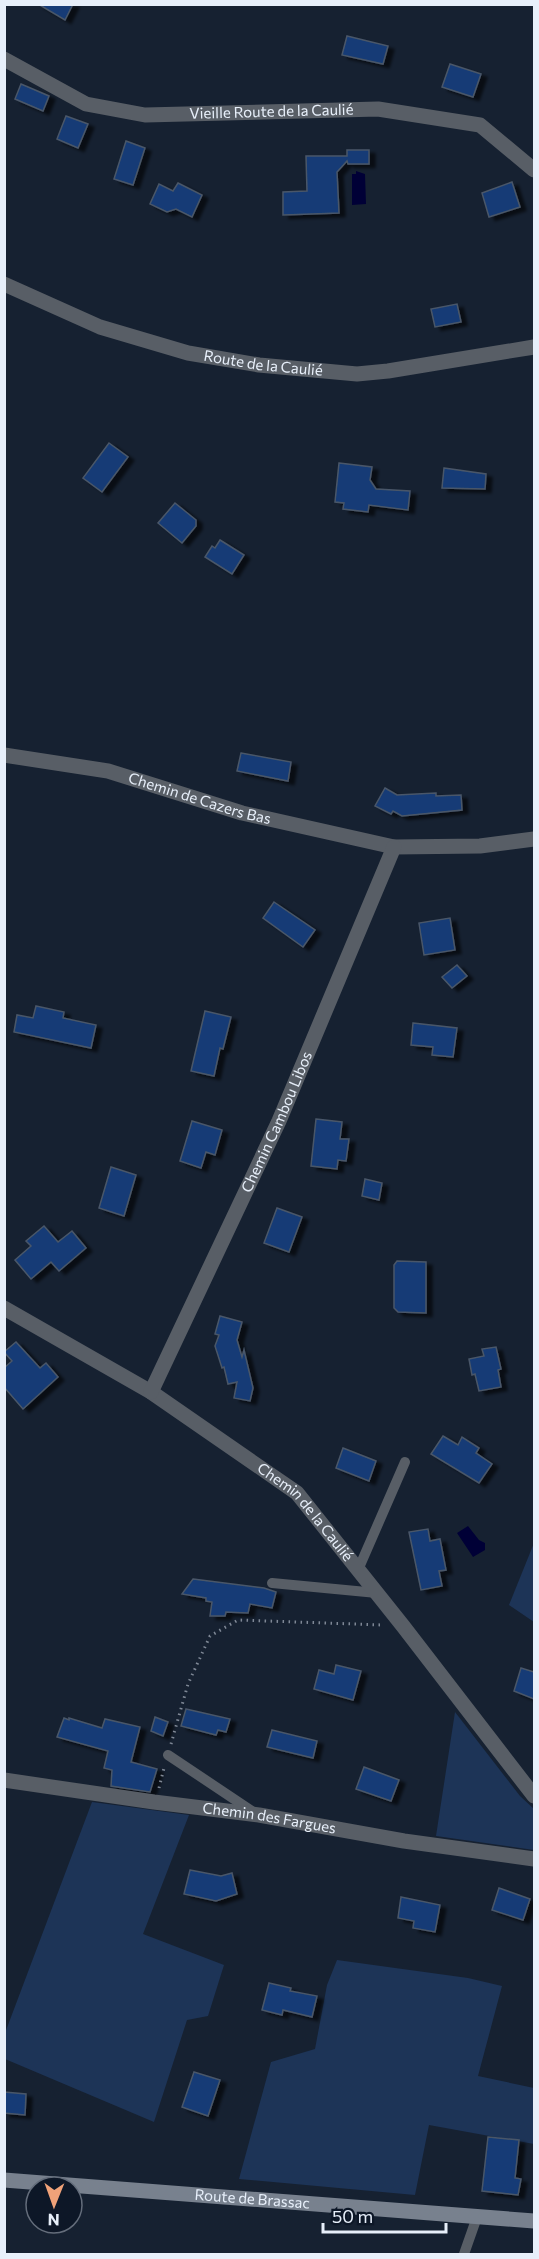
<svg xmlns="http://www.w3.org/2000/svg" width="539" height="2259" font-family="Commissioner,sans-serif">
<style>
.green{fill:#1d3457}
.water{fill:#000036}
.building{fill:#133b76;stroke:#4a5769;stroke-width:1.5;filter:url(#shadow)}
.lines{fill:none;stroke-linecap:round;stroke-linejoin:round}
.path{stroke:#7f8896;stroke-width:3;stroke-dasharray:1.5 4.5;stroke-linecap:butt}
.lane{stroke:#585e66;stroke-width:10}
.street{stroke:#585e66;stroke-width:15}
.secondary{stroke:#78818e;stroke-width:15}
.labels{text-anchor:middle;stroke-width:4.5;stroke-linejoin:round;paint-order:stroke}
.street-label{font-size:15px;fill:#e7effa;stroke:#0d1727}
</style>
<defs>
<filter id="shadow"><feDropShadow dx="6" dy="3.5" stdDeviation="1.5" flood-color="#0009"/></filter>
</defs>
<rect width="100%" height="100%" fill="#162131"/>
<g class="green">
<path d="M534 1543V1622L509 1605Z"/>
<path d="M455 1712 520 1796 534 1809V1850L436 1836Z"/>
<path d="M92 1802 189 1815 143 1934 224 1965 208 2016 187 2020 154 2122 5 2059V2033Z"/>
<path d="M337 1960 468 1978 502 1986 478 2076 534 2088V2144L429 2125 415 2195 239 2179 271 2062 315 2049 327 1985Z"/>
</g>
<g class="water">
<path d="M356 171 365 174 366 204 352 205V174H356Z"/>
<path d="M468 1526 479 1540 485 1543V1550L473 1557 457 1533Z"/>
</g>
<g class="building">
<path d="M38 4H73L65 20Z"/>
<path d="M347 36 388 46 383 64 342 55Z"/>
<path d="M450 64 481 74 473 97 442 87Z"/>
<path d="M21 84 49 96 43 111 15 99Z"/>
<path d="M66 116 88 124 78 148 57 139Z"/>
<path d="M126 141 145 148 133 185 114 179Z"/>
<path d="M347 150H369V164H348L347 161 337 172 339 213 283 215V192L307 191 306 156H347Z"/>
<path d="M512 182 520 207 489 217 482 193Z"/>
<path d="M178 183 202 195 192 217 176 209 167 212 150 204 159 184 173 191Z"/>
<path d="M457 304 461 322 435 327 431 309Z"/>
<path d="M109 443 128 457 102 492 83 478Z"/>
<path d="M339 463 372 467 370 480 376 489 410 491 408 510 369 505 368 512 343 509 344 503 335 502Z"/>
<path d="M444 468 486 474 485 489 442 488Z"/>
<path d="M175 503 196 520V526L182 543 158 523Z"/>
<path d="M220 540 244 555 232 574 205 557 212 546 215 548Z"/>
<path d="M241 753 291 762 288 781 237 771Z"/>
<path d="M385 788 397 795 436 793V796L461 795 462 810 402 816 393 811 391 814 375 806Z"/>
<path d="M274 902 315 930 303 947 263 918Z"/>
<path d="M450 918 455 950 424 955 419 923Z"/>
<path d="M457 965 467 976 452 988 442 977Z"/>
<path d="M36 1006 64 1012 63 1018 96 1025 91 1048 14 1032 17 1015 33 1018Z"/>
<path d="M205 1011 231 1017 223 1049 220 1048 214 1076 191 1071Z"/>
<path d="M413 1023 457 1028 453 1057 432 1055 433 1047 411 1045Z"/>
<path d="M316 1119 342 1122 340 1139H349L346 1161 338 1160 337 1169 311 1166Z"/>
<path d="M192 1121 222 1130 215 1155 206 1152 201 1168 180 1161Z"/>
<path d="M111 1167 136 1175 124 1216 99 1208Z"/>
<path d="M365 1179 382 1183 379 1200 362 1196Z"/>
<path d="M277 1208 302 1217 289 1252 264 1243Z"/>
<path d="M44 1226 58 1242 72 1231 86 1248 59 1271 51 1262 31 1279 15 1260 31 1246 26 1241Z"/>
<path d="M397 1261 426 1262V1313L398 1312 394 1308V1265Z"/>
<path d="M220 1316 242 1322 237 1340 242 1357 244 1350 253 1388 250 1401 234 1398 237 1382 228 1384 224 1367 222 1368 215 1346 219 1335 215 1334Z"/>
<path d="M16 1342 40 1368 46 1363 58 1377 23 1409 4 1387V1368L12 1361 4 1352Z"/>
<path d="M496 1347 501 1369 498 1370 501 1387 479 1391 475 1374 472 1375 469 1359 484 1356 482 1349Z"/>
<path d="M443 1436 458 1445 462 1437 479 1448 476 1453 492 1464 479 1483 431 1454Z"/>
<path d="M343 1448 376 1461 369 1481 336 1468Z"/>
<path d="M428 1529 430 1541 440 1539 446 1570 439 1571 442 1586 421 1590 409 1532Z"/>
<path d="M193 1579 264 1588 276 1592 272 1608 250 1604 248 1613 226 1612 225 1616H210L212 1602 206 1601V1598L182 1594Z"/>
<path d="M336 1665 361 1671 353 1700 314 1689 319 1670 334 1674Z"/>
<path d="M521 1668 534 1672V1699L514 1691Z"/>
<path d="M186 1709 230 1719 226 1732 218 1730 216 1735 181 1726Z"/>
<path d="M155 1717 168 1722 163 1736 151 1731Z"/>
<path d="M64 1718 69 1720V1718L102 1728 105 1719 140 1727 131 1762 157 1769 150 1792 111 1786 112 1770 104 1768 108 1751 57 1737Z"/>
<path d="M272 1730 317 1741 313 1758 267 1747Z"/>
<path d="M364 1767 399 1780 391 1801 356 1789Z"/>
<path d="M190 1870 221 1876 232 1873 237 1894 216 1901 184 1894Z"/>
<path d="M499 1888 530 1899 523 1920 492 1910Z"/>
<path d="M401 1897 440 1905 435 1932 413 1928 414 1921 398 1918Z"/>
<path d="M269 1983 291 1988 290 1991 317 1996 312 2017 283 2010 282 2015 262 2010Z"/>
<path d="M194 2072 220 2080 208 2116 182 2107Z"/>
<path d="M4 2092 26 2094 25 2115 4 2113Z"/>
<path d="M488 2137 519 2140 515 2178 521 2179 518 2195 482 2191Z"/>
</g>
<g class="lines">
<g class="path">
<path d="M171 1744 188 1684 210 1636 238 1620 383 1625"/>
<path d="M159 1788 164 1768"/>
</g>
<g class="lane">
<path d="M358 1570 405 1462"/>
<path d="M272 1583 377 1593"/>
<path d="M168 1755 255 1813"/>
<path d="M464 2254 477 2217"/>
</g>
<g class="street">
<path id="s1" d="M4 59 86 104 145 115 378 109 480 125 534 170"/>
<path id="s2" d="M4 284 100 327 188 353 259 365 357 374 388 371 534 347"/>
<path id="s3" d="M4 755 108 771 242 813 394 847 480 846 534 839"/>
<path id="s4" d="M4 1308 151 1392 297 1493 403 1626 534 1796"/>
<path id="s5" d="M151 1392 279 1121 394 847"/>
<path id="s6" d="M4 1780 154 1802 259 1815 404 1841 534 1859"/>
</g>
<path class="secondary" id="s7" d="M4 2180 534 2221"/>
</g>
<g class="labels">
<g class="street-label">
<text dy="5" stroke="none"><textPath href="#s1" startOffset="280">Vieille Route de la Caulié</textPath></text>
<text dy="5" stroke="none"><textPath href="#s2" startOffset="273">Route de la Caulié</textPath></text>
<text dy="5" stroke="none"><textPath href="#s3" startOffset="201">Chemin de Cazers Bas</textPath></text>
<text dy="5" stroke="none"><textPath href="#s5" startOffset="298">Chemin Cambou Libos</textPath></text>
<text dy="5" stroke="none"><textPath href="#s4" startOffset="366">Chemin de la Caulié</textPath></text>
<text dy="5" stroke="none"><textPath href="#s6" startOffset="268">Chemin des Fargues</textPath></text>
<text dy="5" stroke="none"><textPath href="#s7" startOffset="249">Route de Brassac</textPath></text>
</g>
</g>
<rect width="539" height="2259" fill="none" stroke="#e7effa" stroke-width="12"/>
<g transform="translate(54 2205) rotate(181)"><circle r="28" fill="#0d1727" stroke="#646d7b" stroke-width="1.5"/>
<path d="M0-4.5L10 22L0 15L-10 22Z" fill="#f0a279"/>
<text y="-9" font-size="16" font-weight="bold" text-anchor="middle" fill="#e7effa">N</text>
</g>
<path d="M323 2223v9h123v-9" fill="none" stroke="#e7effa" stroke-width="3"/>
<text x="332" y="2223" font-size="18" fill="#e7effa" stroke="#0d1727" stroke-width="4.5" paint-order="stroke">50 m</text>
</svg>
